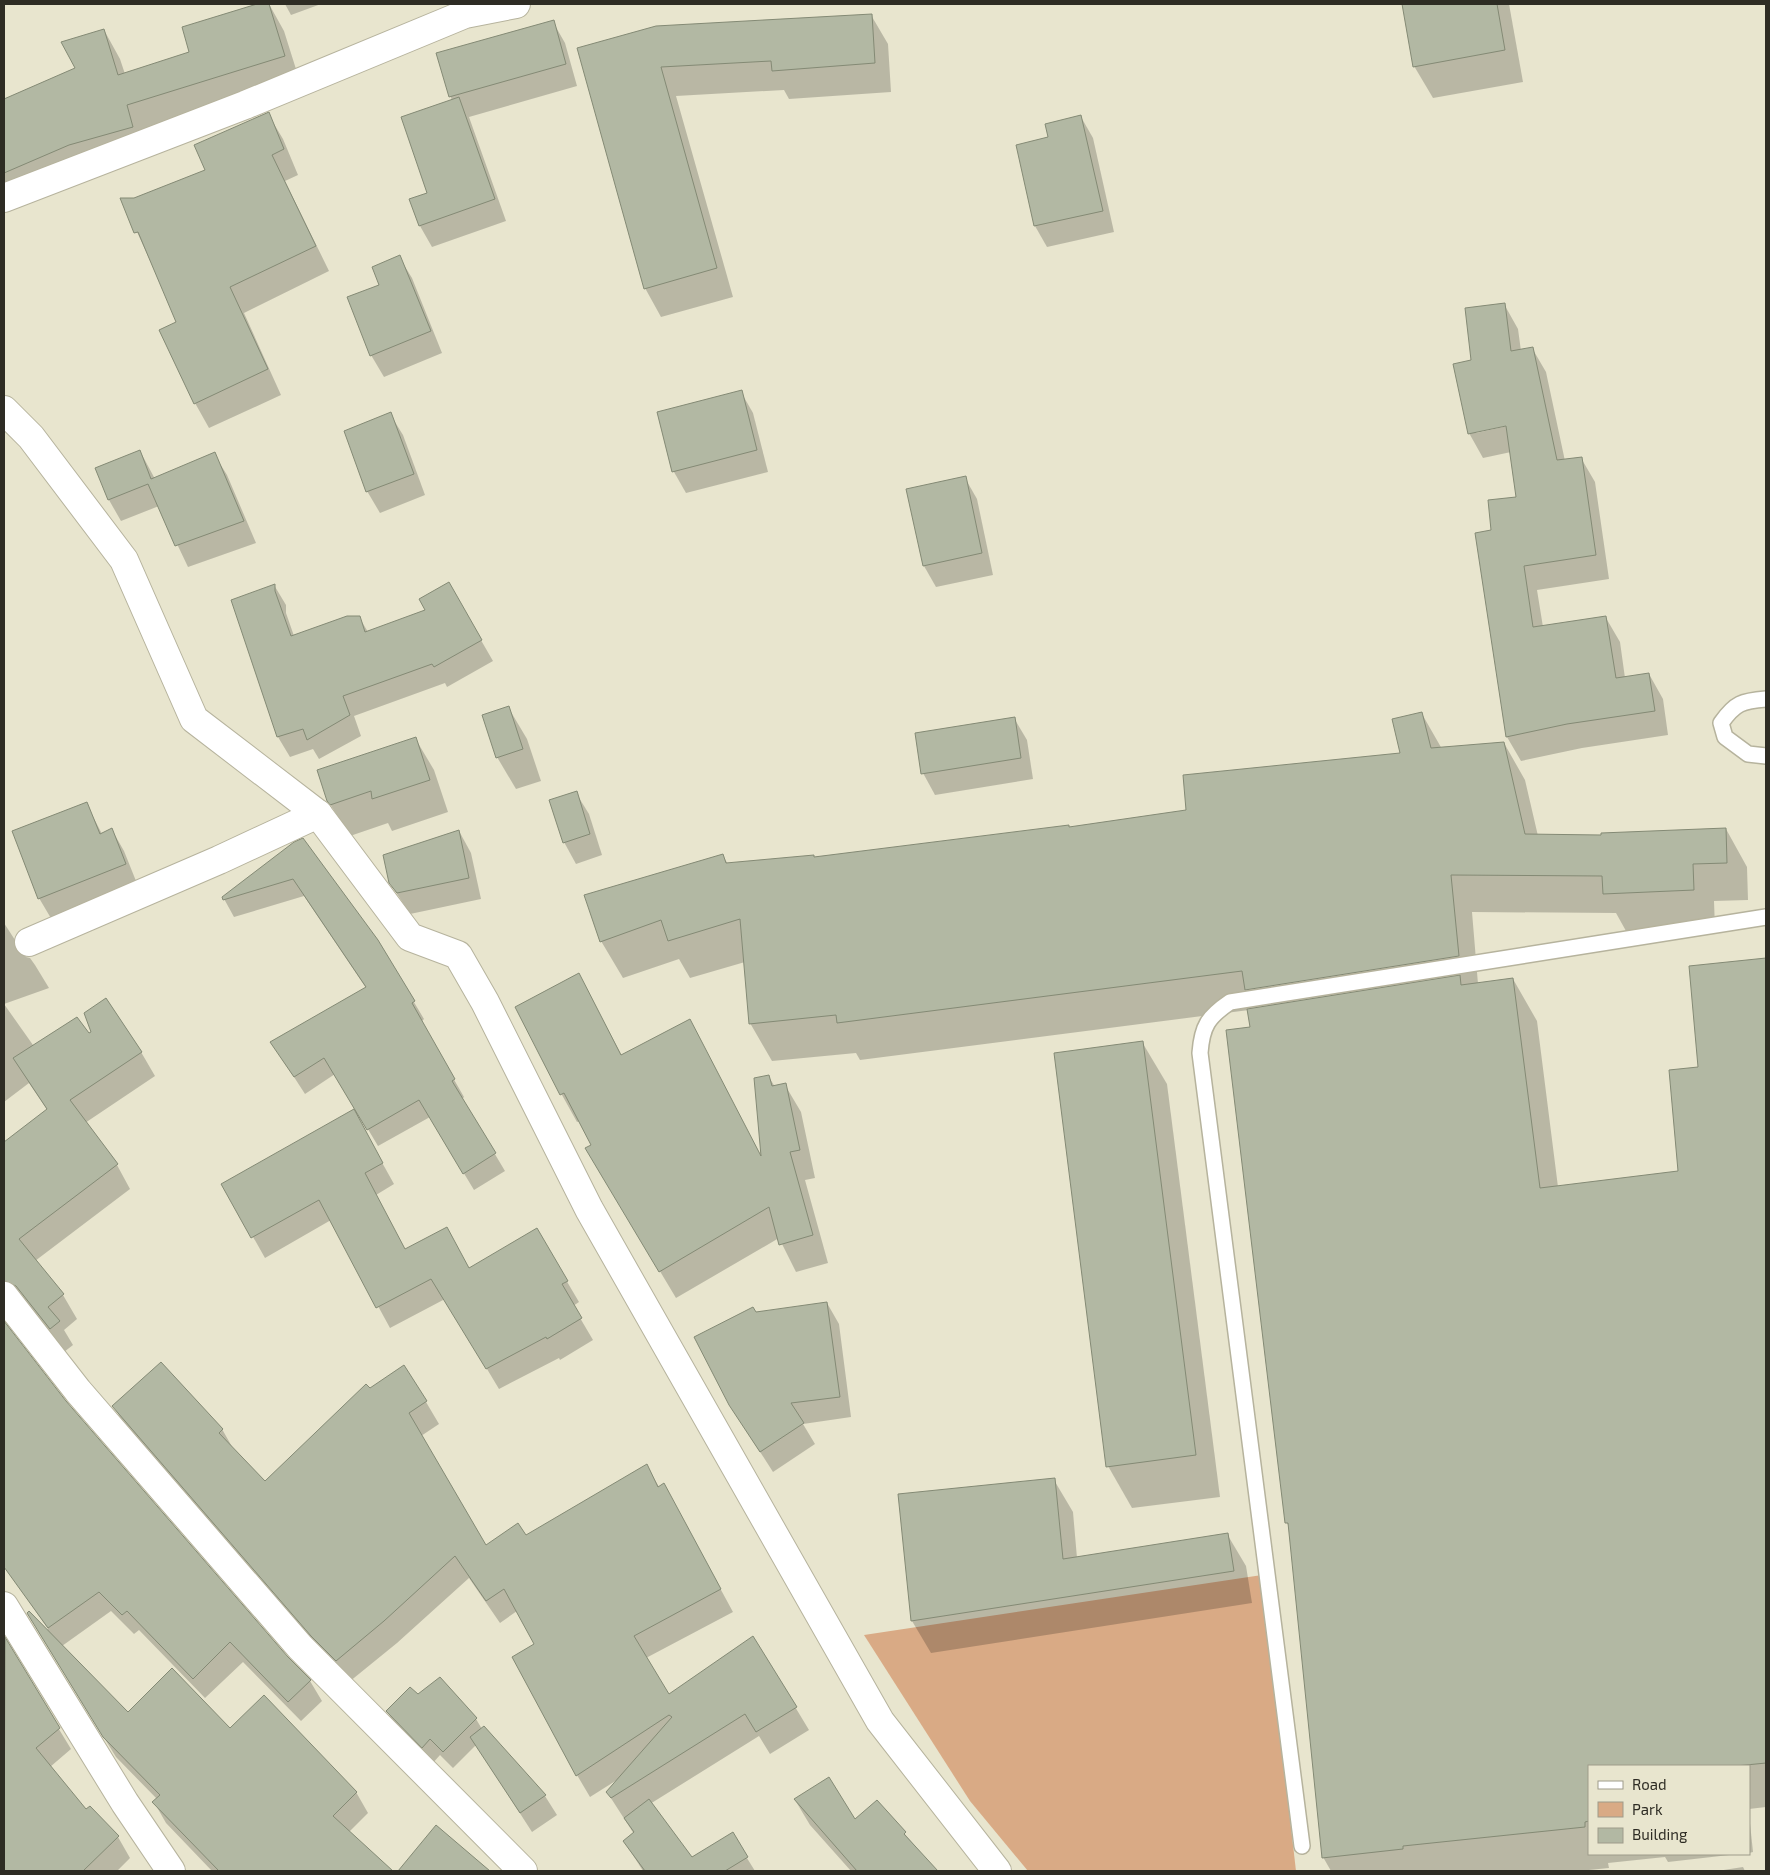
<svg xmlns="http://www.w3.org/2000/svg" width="1770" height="1875" font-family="'Exo 2',sans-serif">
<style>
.green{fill:#d9aa85}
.shadow{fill:#0003;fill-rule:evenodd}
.building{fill:#b2b8a3;stroke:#848a75}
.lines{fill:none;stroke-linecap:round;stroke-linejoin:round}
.service-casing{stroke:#b6b39d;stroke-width:18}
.minor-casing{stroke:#b6b39d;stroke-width:30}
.service{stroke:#fff;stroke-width:15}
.minor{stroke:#fff;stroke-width:28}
</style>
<rect width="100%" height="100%" fill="#e8e5ce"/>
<path class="green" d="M1262 1575 1296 1871H1028L970 1801 864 1635Z"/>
<g class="shadow">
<path d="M261 4H269L284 31 301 85 4 209V100L76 69 104 30 120 59 125 74 191 53 183 28Z"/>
<path d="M285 4H321L291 15Z"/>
<path d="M1403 4H1509L1523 82 1433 98 1414 66Z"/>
<path d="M871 15 888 44 891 92 789 99 784 90 676 96 733 297 661 317 645 288 579 49Z"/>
<path d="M553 22 565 43 577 86 469 117 506 221 432 247 420 226 411 200 428 194 452 101 438 54Z"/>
<path d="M268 114 283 139 298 175 285 181 329 271 244 313 281 395 209 428 195 403 178 322 122 199H134L207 171Z"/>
<path d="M1081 117 1093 138 1114 232 1047 247 1035 226 1049 138Z"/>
<path d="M399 257 412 278 442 353 384 377 371 355 381 286Z"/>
<path d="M1504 304 1518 329 1521 351 1532 348 1546 372 1565 461 1581 458 1595 482 1609 579 1537 590 1543 627 1606 618 1620 642 1625 678 1649 674 1663 699 1668 735 1582 748 1521 761 1507 737 1492 531 1517 498 1511 452 1483 458 1469 433 1473 361ZM1512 423V425L1476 433V431Z"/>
<path d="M741 392 753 413 768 472 686 493 674 472 659 413Z"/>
<path d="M390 414 403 435 425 495 380 513 367 491Z"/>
<path d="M140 451 155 479 214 454 227 475 256 543 188 567 159 506 121 521 109 500 97 469Z"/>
<path d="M965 478 977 499 993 575 936 587 924 566Z"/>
<path d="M448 583 493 661 447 687 445 683 354 716 361 736 319 759 313 749 290 757 278 737 232 601 274 585 286 605V613L294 636 359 617 368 632 427 611Z"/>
<path d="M508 707 527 739 541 781 516 789 497 757Z"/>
<path d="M1422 714 1442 749 1504 743 1525 780 1538 836H1602L1726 829 1747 867 1748 900 1714 901 1715 928 1626 931 1616 913 1472 912 1478 984 1513 979 1537 1021 1558 1187 1680 1172 1699 1068 1764 959 1766 963V1807L1749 1809V1766H1589V1854H1738L1668 1862 1665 1857 1608 1863 1609 1868 1579 1871H1331L1323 1857 1290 1529 1287 1523 1249 1010 860 1060 856 1053 772 1061 750 1023 745 962 690 978 679 959 623 978 601 941 723 856 728 864 814 858 1070 828 1187 811 1402 754Z"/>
<path d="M1014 718 1027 740 1033 779 935 795 923 773Z"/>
<path d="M415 738 434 770 448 812 392 831 388 823 350 836 328 801Z"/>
<path d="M576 793 589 814 602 855 576 864 564 842Z"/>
<path d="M86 803 102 834 112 830 124 851 138 886 52 920 39 898Z"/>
<path d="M459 831 471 853 481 899 410 914 390 883Z"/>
<path d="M295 844 377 940 424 1019 421 1022 464 1097 462 1099 505 1171 474 1190 430 1117 378 1146 335 1074 305 1094 272 1043 366 988 304 896 234 917 223 897Z"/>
<path d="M4 923 26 957 30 958 35 965 49 988 4 1004 33 1045 89 1035 141 1052 155 1076 85 1123 117 1165 130 1189 35 1261 63 1295 77 1319 64 1330 73 1345 64 1352 4 1291V1144L48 1111 29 1083 4 1102Z"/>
<path d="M579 975 622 1056 762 1158 769 1077 775 1087 785 1085 801 1112 815 1178 805 1180 828 1263 796 1272 779 1238 676 1298 603 1176 593 1146 580 1121 577 1122 562 1095 517 1007Z"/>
<path d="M1142 1042 1167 1084 1220 1497 1132 1508 1108 1466Z"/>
<path d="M365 1132 394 1184 376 1195 405 1251 469 1269 536 1229 579 1302 573 1306 593 1340 560 1360 559 1358 499 1389 445 1299 390 1328 331 1220 265 1258 223 1184Z"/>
<path d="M827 1303 839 1324 851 1417 803 1424 815 1444 773 1472 730 1405 756 1313Z"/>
<path d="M4 1323 65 1401 287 1658 310 1681 322 1701 301 1721 243 1662 205 1698 139 1630 134 1634 111 1611 62 1646 128 1714 230 1730 356 1792 368 1813 349 1832 391 1871H212L166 1823 154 1802 157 1799 116 1757 40 1634 48 1629 4 1565V1561L11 1556 4 1546Z"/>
<path d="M370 1389 426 1402 439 1424 421 1436 486 1547 526 1537 647 1466 659 1487 676 1507 733 1612 646 1658 669 1696 753 1637 809 1730 770 1754 759 1736 650 1804 692 1859 732 1834 755 1871H643L624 1841 634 1834 607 1792 617 1780 590 1797 577 1775 536 1645 517 1611 500 1623 469 1578 397 1643 349 1682 127 1429 114 1407 222 1429 235 1452 265 1483Z"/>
<path d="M1054 1480 1073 1512 1077 1558 1227 1534 1246 1566 1252 1603 931 1653 912 1621 900 1495Z"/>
<path d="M4 1639 71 1749 50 1767 86 1811 118 1837 130 1858 117 1871H4Z"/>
<path d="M418 1696 476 1719 482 1729 484 1728 545 1796 557 1815 532 1832 476 1745 453 1768 440 1755 432 1764 397 1728 387 1711Z"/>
<path d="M795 1800 855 1821 877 1801 936 1871H851L810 1825Z"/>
<path d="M1749 1814 1753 1852 1749 1853Z"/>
<path d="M436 1827 490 1871H399Z"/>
<path d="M1743 1867 1745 1871H1717Z"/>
</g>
<g class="building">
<path d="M257 4H269L285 56 127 105 133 127 69 145 4 173V99L75 68 61 42 104 29 118 75 189 52 182 27Z"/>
<path d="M1402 4H1497L1505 50 1413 67Z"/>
<path d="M872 14 875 63 772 71 771 61 661 67 717 268 644 289 577 48 656 26Z"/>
<path d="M554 20 566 64 449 97 436 53Z"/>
<path d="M459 97 495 199 419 226 409 199 427 193 401 117Z"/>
<path d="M269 112 284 149 272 155 316 246 230 287 268 369 194 404 159 330 176 322 138 232 134 233 120 198H134L205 170 194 145Z"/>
<path d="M1081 115 1103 211 1034 226 1016 145 1048 137 1045 124Z"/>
<path d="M400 255 431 331 370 356 347 297 379 285 372 267Z"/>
<path d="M1505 303 1511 351 1533 347 1557 460 1582 457 1596 555 1524 566 1533 627 1606 616 1616 678 1649 673 1655 711 1567 724 1506 737 1475 533 1491 530 1488 500 1516 497 1506 426 1468 434 1453 364 1471 360 1465 308Z"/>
<path d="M742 390 757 450 672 472 657 412Z"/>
<path d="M391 412 414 474 366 492 344 431Z"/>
<path d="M140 450 151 479 215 452 244 521 175 546 148 484 108 500 95 468Z"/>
<path d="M966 476 982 553 923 566 906 489Z"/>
<path d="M449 582 482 640 434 667 432 664 343 696 350 715 307 740 303 729 277 737 231 600 275 584V591L291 636 347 616H360L365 632 425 610 419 599Z"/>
<path d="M509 706 523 749 496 758 482 715Z"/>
<path d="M1422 712 1431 748 1504 742 1525 834 1601 835V833L1726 828 1727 863 1693 864 1694 890 1603 894 1602 876 1451 875 1459 956 1245 990 1242 971 837 1023 836 1015 749 1024 740 919 668 941 661 920 600 942 584 895 723 854 726 863 814 855V857L1069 825V827L1186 810 1183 775 1400 753 1392 719Z"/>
<path d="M1015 717 1021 758 921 774 915 733Z"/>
<path d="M416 737 430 780 372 799 371 791 330 805 327 801 317 770Z"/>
<path d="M577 791 590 834 563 843 549 800Z"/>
<path d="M87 802 100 834 112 828 126 864 38 899 12 831Z"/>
<path d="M459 830 469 878 397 893 389 883 383 855Z"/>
<path d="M303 838 378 940 415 1001 412 1003 455 1079 452 1081 496 1153 463 1174 419 1100 367 1130 324 1058 294 1077 270 1042 366 987 293 879 223 900 222 897 294 842Z"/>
<path d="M1766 958V1763L1736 1766H1589V1821L1585 1822V1827L1403 1846V1849L1322 1858 1288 1523H1285L1226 1030 1250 1027 1247 1009 1460 975 1461 985 1513 978 1540 1188 1678 1171 1669 1070 1698 1067 1689 966Z"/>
<path d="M579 973 621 1055 690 1019 761 1156 754 1078 769 1075 772 1086 786 1083 800 1150 790 1152 813 1235 779 1245 769 1207 659 1272 585 1148 591 1145 564 1093 560 1095 515 1007Z"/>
<path d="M106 998 142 1052 70 1100 118 1164 19 1239 64 1294 48 1307 60 1321 50 1329 16 1286 4 1281V1142L47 1109 13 1058 77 1017 89 1033 91 1032 84 1013Z"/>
<path d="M1143 1041 1196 1455 1106 1467 1054 1053Z"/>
<path d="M354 1109 383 1163 365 1173 405 1249 447 1227 469 1268 537 1228 568 1281 562 1284 582 1318 547 1339 546 1337 486 1369 431 1279 376 1308 319 1200 251 1238 221 1184Z"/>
<path d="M827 1302 840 1397 791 1403 804 1423 760 1452 729 1405 694 1337 753 1307 756 1312Z"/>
<path d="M4 1321 66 1401 288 1657 311 1680 288 1702 230 1642 193 1679 127 1611 122 1615 99 1592 48 1628 4 1567Z"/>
<path d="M161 1362 223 1429 219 1433 265 1481 366 1384 370 1388 404 1365 427 1401 409 1413 486 1545 518 1523 526 1535 647 1464 658 1487 664 1483 721 1589 634 1636 669 1694 753 1636 797 1707 756 1732 745 1714 611 1798 606 1792 672 1717 669 1715 576 1776 512 1657 534 1644 504 1589 486 1601 455 1556 384 1621 336 1661 311 1636 112 1406Z"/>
<path d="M1055 1478 1063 1559 1228 1533 1234 1571 911 1621 898 1494Z"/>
<path d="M29 1611 128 1712 172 1668 230 1728 264 1695 357 1792 333 1816 393 1871H219L152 1802 160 1795 103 1737 27 1613Z"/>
<path d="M5 1637 60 1728 36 1748 86 1809 90 1806 119 1836 83 1871H4Z"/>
<path d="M440 1677 477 1718 443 1752 430 1739 422 1748 386 1711 410 1687 418 1694Z"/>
<path d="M484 1726 546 1795 520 1813 470 1737Z"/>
<path d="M829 1777 855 1819 877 1800 906 1832 904 1834 938 1871H857L794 1799Z"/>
<path d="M649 1799 692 1857 733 1832 748 1857 725 1871H645L623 1841 634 1832 624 1818Z"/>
<path d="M436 1825 490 1871H398Z"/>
</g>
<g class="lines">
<g class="service-casing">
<g id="service">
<path d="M1766 699C1742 701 1735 703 1721 723L1725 737 1748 754 1766 756"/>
<path d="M1302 1846 1200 1053C1202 1026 1208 1017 1230 1002L1766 917"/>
</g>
</g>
<g class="minor-casing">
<g id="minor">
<path d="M4 198 245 105 465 14 516 4"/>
<path d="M4 410 31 437 124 560 194 719 318 814 410 937 458 955 485 1002 589 1209 880 1721 997 1871"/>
<path d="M29 942 219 860 318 814"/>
<path d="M4 1296 78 1391 300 1647 523 1871"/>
<path d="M4 1606 125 1803 171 1871"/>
</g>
</g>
<use href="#service" class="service"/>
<use href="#minor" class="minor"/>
</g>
<rect width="1770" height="1875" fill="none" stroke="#2e2c24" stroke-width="10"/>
<rect x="1588" y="1765" width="162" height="90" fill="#e8e5ce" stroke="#9e9b8a"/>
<rect x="1598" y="1781" width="25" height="8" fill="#ffffff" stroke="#9e9b8a"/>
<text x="1632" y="1790" font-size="15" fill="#2e2c24">Road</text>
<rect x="1598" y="1802" width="25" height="15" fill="#d9aa85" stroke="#9e9b8a"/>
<text x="1632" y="1815" font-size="15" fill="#2e2c24">Park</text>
<rect x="1598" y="1828" width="25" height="15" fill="#b2b8a3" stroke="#9e9b8a"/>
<text x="1632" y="1840" font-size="15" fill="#2e2c24">Building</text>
</svg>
